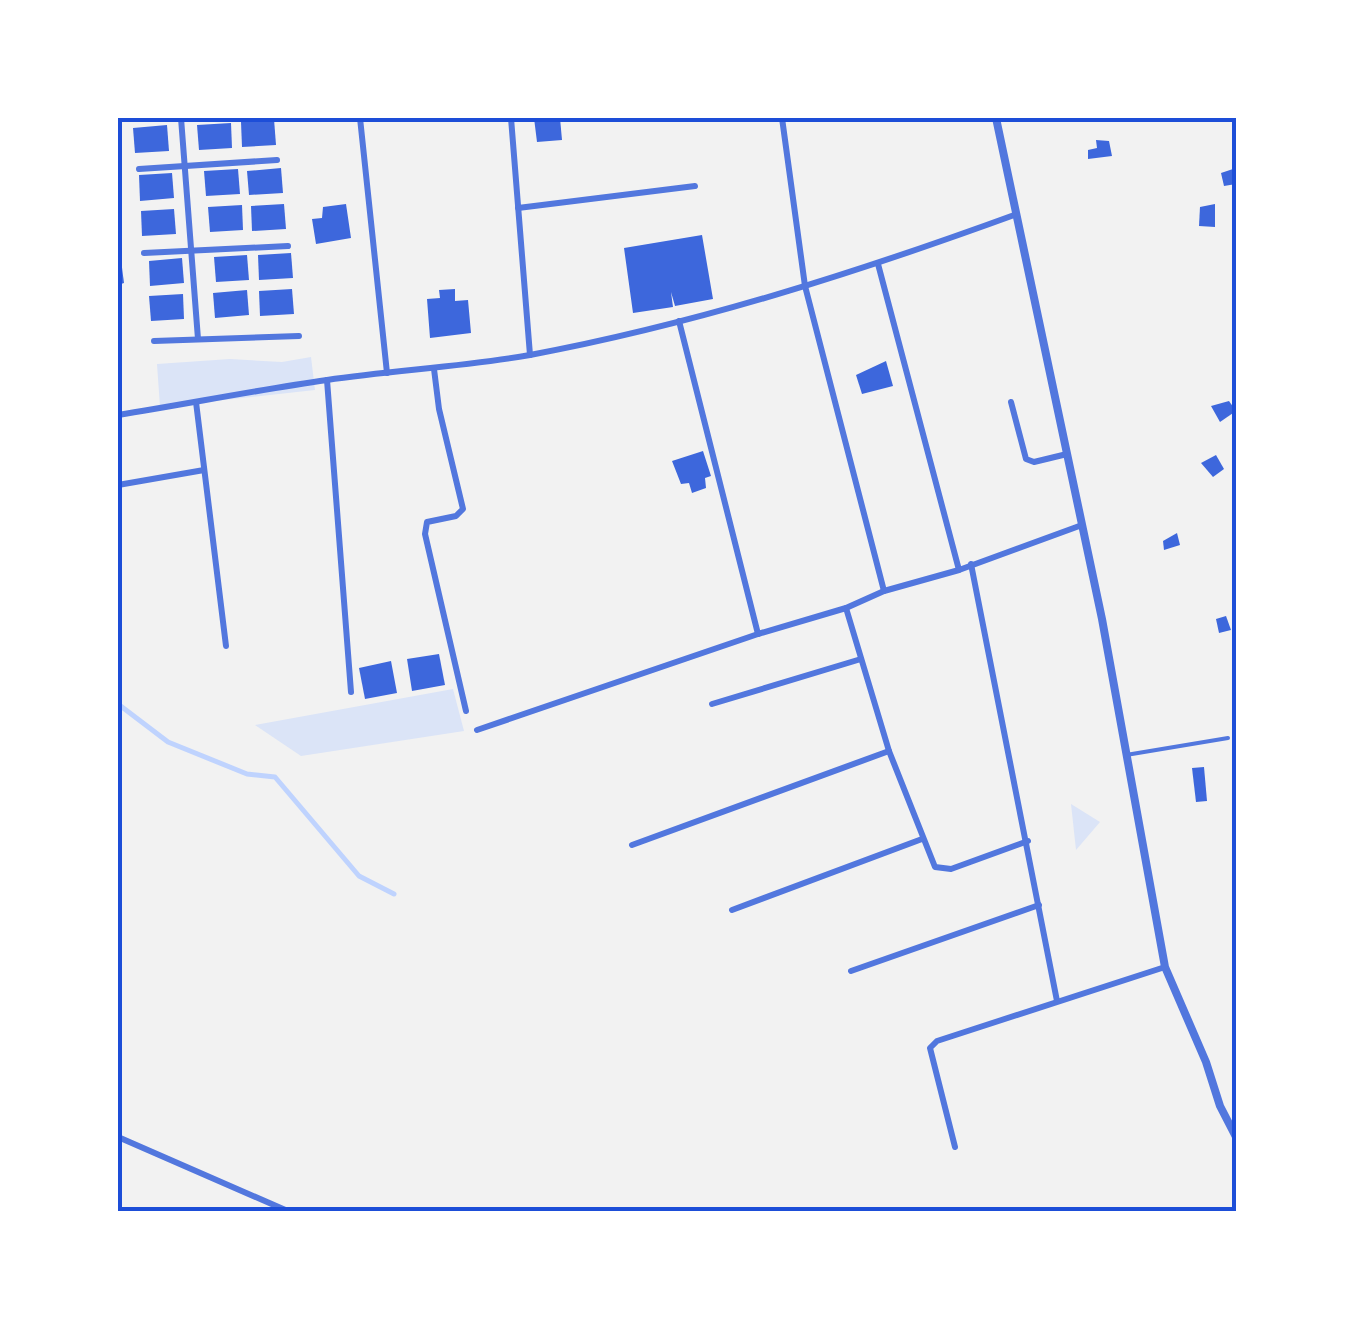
<svg xmlns="http://www.w3.org/2000/svg" width="1354" height="1329" font-family="Overpass,sans-serif">
<style>
.green{fill:#dbe4f7}
.lines{fill:none;stroke-linecap:round;stroke-linejoin:round}
.stream{stroke:#bfd3fe;stroke-width:5}
.building{fill:#3d67dc}
.service{stroke:#5277de;stroke-width:4}
.minor{stroke:#5277de;stroke-width:6}
.tertiary{stroke:#5277de;stroke-width:8}
.neatline{fill:none;stroke:#1d4ed8;stroke-width:4}
</style>
<rect width="100%" height="100%" fill="#f2f2f2"/>
<g class="green">
<path d="M311 357 315 390 160 407 157 364 230 359 282 362Z"/>
<path d="M453 689 464 731 301 756 255 725Z"/>
<path d="M1071 804 1100 822 1076 850Z"/>
</g>
<g class="lines">
<path class="stream" d="M118 704 168 742 247 774 275 777 359 876 394 894"/>
</g>
<g class="building">
<path d="M534 118H560L562 140 537 142Z"/>
<path d="M274 119 276 145 242 147 241 122Z"/>
<path d="M231 123 232 148 199 150 197 125Z"/>
<path d="M167 125 169 151 135 153 133 128Z"/>
<path d="M1096 140 1109 141 1112 156 1088 159V150L1097 148Z"/>
<path d="M281 168 283 193 249 195 247 171Z"/>
<path d="M1236 168V184L1224 186 1221 173Z"/>
<path d="M238 169 240 194 206 196 204 171Z"/>
<path d="M172 173 174 198 140 201 139 175Z"/>
<path d="M284 204 286 229 252 231 251 206Z"/>
<path d="M346 204 351 238 316 244 312 219 322 218 323 207Z"/>
<path d="M1215 204V227L1199 226 1200 207Z"/>
<path d="M242 205 243 230 210 232 208 207Z"/>
<path d="M174 209 176 234 142 236 141 211Z"/>
<path d="M702 235 713 299 675 306 671 292 673 307 633 313 624 248Z"/>
<path d="M291 253 293 278 259 280 258 255Z"/>
<path d="M247 255 249 280 216 282 214 257Z"/>
<path d="M182 258 184 283 150 286 149 261Z"/>
<path d="M121 260 124 283 118 285V261Z"/>
<path d="M292 289 294 314 260 316 259 291Z"/>
<path d="M455 289V301L468 300 471 333 430 338 427 299 440 298 439 290Z"/>
<path d="M247 290 249 315 215 318 213 293Z"/>
<path d="M183 294 184 319 151 321 149 296Z"/>
<path d="M886 361 893 386 862 394 856 375Z"/>
<path d="M1229 401 1236 411 1220 422 1211 406Z"/>
<path d="M703 451 711 476 705 478 706 488 692 493 689 483 681 484 672 461Z"/>
<path d="M1216 455 1224 469 1213 477 1201 463Z"/>
<path d="M1177 533 1180 545 1164 550 1163 541Z"/>
<path d="M1226 616 1231 630 1219 633 1216 619Z"/>
<path d="M439 654 445 685 412 691 407 659Z"/>
<path d="M391 661 397 693 365 699 359 668Z"/>
<path d="M1204 767 1207 801 1196 802 1192 768Z"/>
</g>
<g class="lines">
<path class="service" d="M1126 755 1228 738"/>
<g class="minor">
<path d="M181 118 198 339"/>
<path d="M360 118 387 373"/>
<path d="M511 118 530 355"/>
<path d="M782 118 805 286 884 591"/>
<path d="M139 169 277 160"/>
<path d="M518 208 695 186"/>
<path d="M144 253 288 246"/>
<path d="M878 264 959 570"/>
<path d="M679 321 758 634"/>
<path d="M154 341 299 336"/>
<path d="M434 369 439 409 463 509 456 516 427 522 425 534 466 711"/>
<path d="M327 380 351 692"/>
<path d="M196 402 226 646"/>
<path d="M1011 402 1026 459 1034 462 1067 454"/>
<path d="M118 415C187 404 257 390 327 380 394 370 463 367 530 355 696 324 858 272 1017 214"/>
<path d="M118 485 204 470"/>
<path d="M971 564 1057 1001"/>
<path d="M846 608 889 751 935 867 951 869 1028 841"/>
<path d="M712 704 861 659"/>
<path d="M477 730 758 634 846 608 884 591 959 570 1082 525"/>
<path d="M632 845 889 751"/>
<path d="M732 910 922 839"/>
<path d="M851 971 1039 905"/>
<path d="M118 1137 290 1212"/>
<path d="M955 1147 930 1048 937 1041 1165 967"/>
</g>
<path class="tertiary" d="M996 118 1102 619 1165 967 1206 1062 1220 1106 1236 1137"/>
</g>
<rect width="1354" height="1329" fill="none" stroke="#ffffff" stroke-width="240"/>
<rect x="120" y="120" width="1114" height="1089" class="neatline"/>
</svg>
